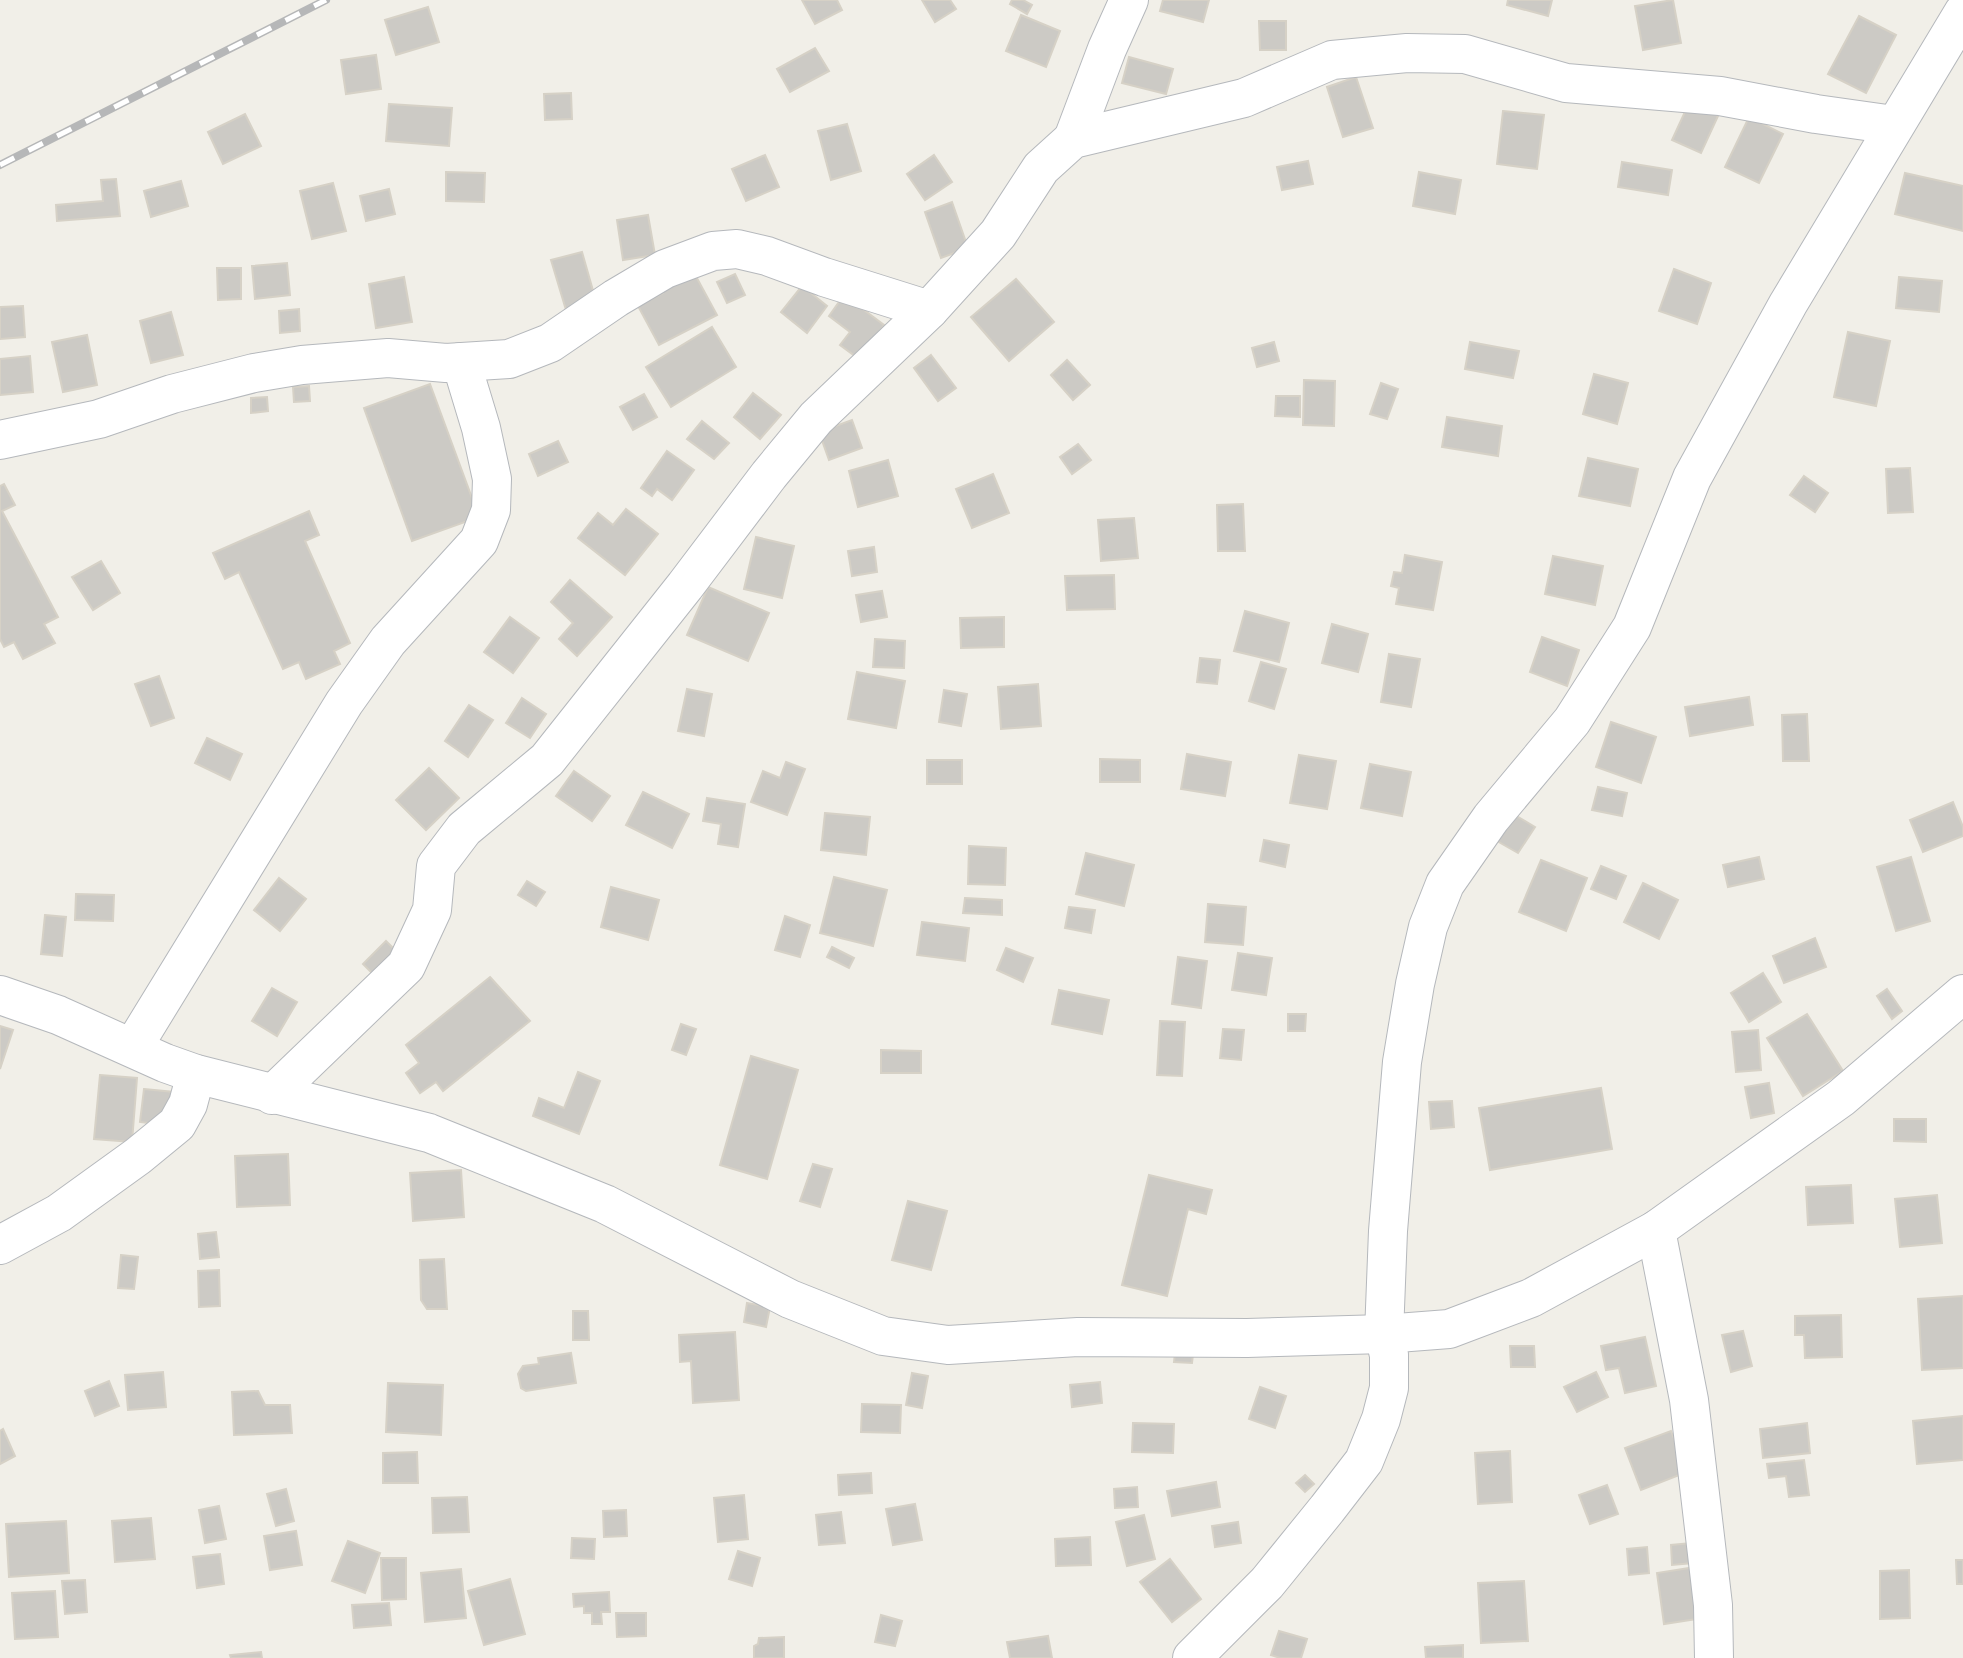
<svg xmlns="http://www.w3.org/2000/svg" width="1963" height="1658" font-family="Mulish,sans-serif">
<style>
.building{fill:#cccac5;stroke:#d6d1c6;stroke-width:2}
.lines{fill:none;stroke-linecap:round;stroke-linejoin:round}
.minor-casing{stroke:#b5b8bc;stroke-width:40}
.minor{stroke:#fff;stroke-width:38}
.rail-casing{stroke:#b6b7b8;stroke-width:8}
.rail{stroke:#fff;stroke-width:5;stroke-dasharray:16;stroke-linecap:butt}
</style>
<rect width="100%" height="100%" fill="#f1efe8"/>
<g class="building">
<path d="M802 0H837L842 10 815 24Z"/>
<path d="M922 0H950L956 9 935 22Z"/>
<path d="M1012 0H1023L1032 5 1027 14 1010 4Z"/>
<path d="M1163 0H1209L1203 22 1160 11Z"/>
<path d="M1508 0H1552L1548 16 1507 5Z"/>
<path d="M1673 0 1681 43 1643 50 1635 6Z"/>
<path d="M428 7 439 42 396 55 385 20Z"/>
<path d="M1021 15 1060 31 1046 67 1006 51Z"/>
<path d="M1859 16 1896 35 1866 93 1828 74Z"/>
<path d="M1259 21H1286V50H1260Z"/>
<path d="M815 48 829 71 790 92 777 69Z"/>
<path d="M376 55 381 89 346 94 341 60Z"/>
<path d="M1129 57 1173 69 1166 94 1122 83Z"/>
<path d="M1356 77 1373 128 1343 137 1327 87Z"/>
<path d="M571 93 572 119 545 120 544 94Z"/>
<path d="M1689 103 1718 116 1701 153 1672 140Z"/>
<path d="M389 104 452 108 449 146 386 141Z"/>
<path d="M1503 111 1544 115 1537 169 1497 164Z"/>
<path d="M245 114 261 146 223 164 208 132Z"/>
<path d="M1749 117 1783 134 1759 183 1725 167Z"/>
<path d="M847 124 861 171 831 180 818 131Z"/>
<path d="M765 155 779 187 746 201 732 169Z"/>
<path d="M934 155 952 182 925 200 907 174Z"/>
<path d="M1308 161 1313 184 1282 190 1277 167Z"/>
<path d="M1622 162 1672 170 1668 195 1618 187Z"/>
<path d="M446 172 485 173 484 202 446 201Z"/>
<path d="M1419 172 1461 180 1455 214 1413 206Z"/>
<path d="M1905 173 1963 186V231L1895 214Z"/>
<path d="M116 179 120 216 57 221 56 205 103 201 101 180Z"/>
<path d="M181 181 188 206 151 217 144 191Z"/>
<path d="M333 183 346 231 312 239 300 191Z"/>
<path d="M389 189 395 214 366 221 360 196Z"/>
<path d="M952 202 968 248 941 258 925 212Z"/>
<path d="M648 215 655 255 623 260 617 220Z"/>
<path d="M582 252 596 301 566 310 551 260Z"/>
<path d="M287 263 290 295 255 299 252 266Z"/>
<path d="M217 268H241V299L218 300Z"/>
<path d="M692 269 717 315 659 345 638 306 663 293 659 285Z"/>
<path d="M1674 269 1711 283 1697 324 1659 311Z"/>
<path d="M735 274 745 295 727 303 717 282Z"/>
<path d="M404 277 412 322 376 328 369 284Z"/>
<path d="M1899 277 1942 281 1939 312 1896 308Z"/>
<path d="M1016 279 1054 322 1009 361 971 317Z"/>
<path d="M802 286 827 306 807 333 781 312Z"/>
<path d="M844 295 884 325 859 359 840 345 850 332 829 316Z"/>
<path d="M23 306 25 337 0 339V307Z"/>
<path d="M299 309 300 331 280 333 279 311Z"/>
<path d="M171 312 183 355 151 363 140 321Z"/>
<path d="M712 327 736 367 671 407 646 367Z"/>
<path d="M1848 332 1890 341 1876 406 1834 397Z"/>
<path d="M87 335 97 385 63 392 52 342Z"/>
<path d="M1274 342 1279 361 1257 367 1252 348Z"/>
<path d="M1470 342 1519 351 1513 378 1465 369Z"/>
<path d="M931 355 956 388 938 401 914 368Z"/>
<path d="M30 356 33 392 0 395V359Z"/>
<path d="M1067 360 1090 385 1073 400 1051 375Z"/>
<path d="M1594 374 1628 383 1617 424 1583 414Z"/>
<path d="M1304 380 1335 381 1334 426 1303 425Z"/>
<path d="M1381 383 1398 389 1387 419 1370 414Z"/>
<path d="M430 384 479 517 412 541 364 408Z"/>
<path d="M309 386 310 401 294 402 293 387Z"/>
<path d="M753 393 781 415 760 439 734 417Z"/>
<path d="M644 394 657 417 633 430 620 407Z"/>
<path d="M1276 396H1300V417L1275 416Z"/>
<path d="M267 397 268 411 251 413V398Z"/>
<path d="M1447 417 1502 426 1498 456 1442 447Z"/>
<path d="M852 420 862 448 829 460 819 432Z"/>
<path d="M702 421 729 443 714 459 687 439Z"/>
<path d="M558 441 568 462 538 476 529 454Z"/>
<path d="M1078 444 1091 460 1072 474 1060 457Z"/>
<path d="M667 451 694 470 672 500 657 489 652 496 641 488Z"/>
<path d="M1588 458 1638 469 1630 506 1579 496Z"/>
<path d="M888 460 898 496 858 507 849 471Z"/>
<path d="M1910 468 1913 512 1888 513 1886 469Z"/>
<path d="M993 474 1009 513 972 528 956 489Z"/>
<path d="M1804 476 1828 493 1815 512 1790 495Z"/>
<path d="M4 484 15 505 2 511 58 617 44 624 55 643 23 659 14 642 4 647 0 639V486Z"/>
<path d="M1243 504 1245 551H1218L1217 505Z"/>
<path d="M626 509 658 534 625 575 578 538 598 513 613 525Z"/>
<path d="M309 511 319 535 305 541 350 643 334 651 340 664 306 679 299 662 283 669 239 572 225 579 213 553Z"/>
<path d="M1134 518 1138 558 1101 561 1098 520Z"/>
<path d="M756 537 794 546 782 598 744 589Z"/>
<path d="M874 547 877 572 852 576 848 551Z"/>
<path d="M1405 555 1442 562 1433 610 1396 604 1399 588 1391 586 1394 572 1402 573Z"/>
<path d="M1553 556 1603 566 1595 605 1545 594Z"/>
<path d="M101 561 120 593 93 610 72 577Z"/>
<path d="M1114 575 1115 609 1067 610 1065 576Z"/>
<path d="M570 580 612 617 577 656 559 639 573 623 551 602Z"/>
<path d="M708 587 769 613 748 661 687 635Z"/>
<path d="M882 591 887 617 861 622 856 595Z"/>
<path d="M1245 611 1289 623 1279 662 1234 651Z"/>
<path d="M510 617 539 638 513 673 484 652Z"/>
<path d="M1004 617V647L961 648 960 618Z"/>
<path d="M1332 624 1368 634 1358 672 1322 663Z"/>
<path d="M1542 637 1579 650 1567 686 1530 672Z"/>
<path d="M875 639 905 641 904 668 873 667Z"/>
<path d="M1389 654 1420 659 1411 707 1381 702Z"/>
<path d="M1200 658 1220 660 1217 684 1197 682Z"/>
<path d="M1261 662 1286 669 1274 709 1249 701Z"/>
<path d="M857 672 905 681 896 728 848 719Z"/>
<path d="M159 676 174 718 151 726 135 684Z"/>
<path d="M1038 684 1041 726 1001 729 998 687Z"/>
<path d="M687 689 712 694 704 736 678 731Z"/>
<path d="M944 690 967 694 961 726 939 722Z"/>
<path d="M1749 697 1753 725 1690 736 1685 707Z"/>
<path d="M522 698 546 714 530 738 506 723Z"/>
<path d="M469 705 493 720 468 757 445 741Z"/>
<path d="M1807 714 1809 761H1783L1782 715Z"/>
<path d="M1611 722 1656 737 1641 783 1596 767Z"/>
<path d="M207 738 242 754 230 780 195 763Z"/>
<path d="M1187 754 1231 762 1225 796 1181 789Z"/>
<path d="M1299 755 1336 761 1327 809 1290 803Z"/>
<path d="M1100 759 1140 760V782H1100Z"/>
<rect x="927" y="760" width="35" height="24"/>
<path d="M786 762 805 769 787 815 751 802 763 771 780 778Z"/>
<path d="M1370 764 1411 772 1402 816 1361 808Z"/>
<path d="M429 768 459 798 426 830 396 800Z"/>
<path d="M574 771 610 796 592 821 556 796Z"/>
<path d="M1598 787 1627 793 1622 816 1592 810Z"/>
<path d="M643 792 689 814 672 848 626 825Z"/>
<path d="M707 798 745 804 738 847 718 844 721 824 703 821Z"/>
<path d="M1953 802 1963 827V836L1923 852 1910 820Z"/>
<path d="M825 813 870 817 866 855 821 850Z"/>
<path d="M1515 815 1535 827 1518 853 1497 841Z"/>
<path d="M1264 840 1289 845 1285 867 1260 861Z"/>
<path d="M969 846 1006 848 1005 885 968 884Z"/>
<path d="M1086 853 1134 865 1124 906 1076 894Z"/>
<path d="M1759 857 1764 879 1728 887 1723 865Z"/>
<path d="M1911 857 1930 921 1896 931 1877 867Z"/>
<path d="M1541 860 1587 878 1566 931 1519 912Z"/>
<path d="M1601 866 1626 876 1616 899 1591 889Z"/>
<path d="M834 877 887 890 873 946 820 933Z"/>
<path d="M279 878 306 899 280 931 254 910Z"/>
<path d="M527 881 545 892 536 906 518 895Z"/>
<path d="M1643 883 1678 900 1659 939 1624 922Z"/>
<path d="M611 887 659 900 648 940 601 927Z"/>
<path d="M76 894 114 895 113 921 75 920Z"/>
<path d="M965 898 1002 900V915L963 913Z"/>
<path d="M1208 904 1246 907 1243 945 1205 942Z"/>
<path d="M1069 907 1095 910 1091 933 1065 928Z"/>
<path d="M45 915 66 917 62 956 41 954Z"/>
<path d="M785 916 810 925 800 957 775 950Z"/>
<path d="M922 922 969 928 965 961 917 955Z"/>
<path d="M1815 938 1826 967 1784 983 1773 956Z"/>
<path d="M386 941 401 956 378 979 363 964Z"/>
<path d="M832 947 854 958 849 968 827 957Z"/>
<path d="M1006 948 1033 958 1023 982 997 970Z"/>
<path d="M1238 953 1272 958 1266 995 1232 990Z"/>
<path d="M1178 957 1207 961 1201 1008 1172 1004Z"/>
<path d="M1763 973 1781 1002 1749 1022 1731 993Z"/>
<path d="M490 977 530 1021 443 1091 436 1082 420 1093 406 1073 419 1063 406 1045Z"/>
<path d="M272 988 297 1002 277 1036 252 1021Z"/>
<path d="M1887 989 1902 1011 1892 1019 1877 996Z"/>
<path d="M1059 990 1109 1000 1102 1034 1052 1024Z"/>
<path d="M1288 1014H1306L1305 1031H1288Z"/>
<path d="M1807 1014 1843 1071 1803 1096 1767 1038Z"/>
<path d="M1160 1021 1185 1022 1182 1076 1157 1075Z"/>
<path d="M681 1024 696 1029 686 1055 672 1050Z"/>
<path d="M0 1026 13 1030 0 1069Z"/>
<path d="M1223 1029 1244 1030 1241 1060 1220 1058Z"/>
<path d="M1758 1030 1761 1070 1736 1072 1732 1032Z"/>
<path d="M881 1050 921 1051V1073H881Z"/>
<path d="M751 1056 798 1070 767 1179 720 1165Z"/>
<path d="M578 1072 600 1081 579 1134 533 1116 539 1098 564 1108Z"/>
<path d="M100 1075 137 1078 132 1142 94 1139Z"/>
<path d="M1769 1083 1774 1113 1751 1118 1745 1087Z"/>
<path d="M1601 1088 1612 1149 1490 1170 1479 1108Z"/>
<path d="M144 1089 174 1092 171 1126 140 1122Z"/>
<path d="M1452 1101 1454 1127 1431 1129 1429 1102Z"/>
<path d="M1894 1119H1926V1142L1894 1141Z"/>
<path d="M288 1154 290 1205 237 1207 235 1156Z"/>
<path d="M813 1164 832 1169 820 1207 800 1201Z"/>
<path d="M461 1170 464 1217 413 1221 410 1173Z"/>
<path d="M1149 1175 1212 1190 1206 1214 1188 1209 1167 1296 1122 1285Z"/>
<path d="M1851 1185 1853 1223 1808 1225 1806 1187Z"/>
<path d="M1937 1195 1942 1243 1900 1247 1895 1199Z"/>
<path d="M908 1201 947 1211 931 1270 892 1260Z"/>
<path d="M216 1232 219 1257 200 1259 198 1234Z"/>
<path d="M121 1255 138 1257 134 1289 118 1288Z"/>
<path d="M444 1259 447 1309H427L421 1300 420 1260Z"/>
<path d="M219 1270 220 1306 199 1307 198 1271Z"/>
<path d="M1963 1296V1368L1922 1370 1918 1299Z"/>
<path d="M747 1303 770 1307 766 1327 744 1322Z"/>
<path d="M573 1311H588L589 1340H573Z"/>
<path d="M1841 1315 1842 1357 1805 1358 1804 1335H1795V1316Z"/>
<path d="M1743 1331 1752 1366 1731 1372 1722 1335Z"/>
<path d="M735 1332 739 1400 693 1403 691 1361 680 1362 679 1335Z"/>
<path d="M1645 1337 1656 1386 1625 1393 1619 1368 1606 1370 1601 1346Z"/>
<path d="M1176 1344 1194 1346 1192 1363 1174 1362Z"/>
<path d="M1510 1346H1534L1535 1367H1511Z"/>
<path d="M571 1353 576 1383 526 1391 521 1388 518 1374 523 1366 539 1364 538 1358Z"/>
<path d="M163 1372 166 1407 128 1410 125 1375Z"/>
<path d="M1596 1372 1608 1397 1577 1412 1564 1387Z"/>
<path d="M912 1373 928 1376 922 1408 906 1405Z"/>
<path d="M109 1381 119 1406 95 1416 85 1391Z"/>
<path d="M1100 1382 1102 1403 1072 1407 1070 1385Z"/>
<path d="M388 1383 443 1385 441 1435 386 1432Z"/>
<path d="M1260 1387 1286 1396 1275 1428 1249 1419Z"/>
<path d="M258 1391 265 1405H290L292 1433 234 1435 232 1392Z"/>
<path d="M862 1404 901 1405 900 1433 861 1432Z"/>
<path d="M1963 1416V1460L1917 1464 1913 1421Z"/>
<path d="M1133 1423 1174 1424 1173 1453 1132 1452Z"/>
<path d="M1807 1423 1810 1453 1763 1458 1760 1429Z"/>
<path d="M3 1429 15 1456 0 1464V1431Z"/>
<path d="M1671 1431 1687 1472 1641 1490 1625 1448Z"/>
<path d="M1510 1451 1512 1502 1478 1504 1475 1453Z"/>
<path d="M417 1452 418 1483H383V1453Z"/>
<path d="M1804 1460 1809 1495 1789 1497 1786 1476 1769 1478 1767 1464Z"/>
<path d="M871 1473 872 1493 839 1495 838 1475Z"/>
<path d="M1305 1475 1314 1484 1305 1492 1296 1483Z"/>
<path d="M1216 1482 1220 1507 1172 1516 1167 1491Z"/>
<path d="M1607 1485 1618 1514 1590 1524 1579 1495Z"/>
<path d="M1137 1487 1138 1507 1115 1508 1114 1489Z"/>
<path d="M286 1489 294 1521 276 1526 267 1494Z"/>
<path d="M744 1495 748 1539 718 1542 714 1498Z"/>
<path d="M467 1497 469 1532 433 1533 432 1498Z"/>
<path d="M915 1504 922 1540 893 1545 886 1509Z"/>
<path d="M219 1506 226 1539 205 1543 199 1510Z"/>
<path d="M626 1510 627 1536 604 1537 603 1511Z"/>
<path d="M841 1512 845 1543 819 1545 816 1515Z"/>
<path d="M1144 1515 1155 1559 1127 1566 1116 1522Z"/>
<path d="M151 1518 155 1559 115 1562 112 1521Z"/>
<path d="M66 1521 69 1573 9 1577 6 1524Z"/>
<path d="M1238 1522 1241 1543 1215 1547 1212 1526Z"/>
<path d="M296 1531 302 1565 270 1570 264 1536Z"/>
<path d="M1090 1537 1091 1565 1056 1566 1055 1539Z"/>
<path d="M572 1538 595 1539 594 1559 571 1558Z"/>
<path d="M348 1541 380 1553 365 1593 332 1581Z"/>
<path d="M1691 1543 1693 1563 1672 1565 1671 1545Z"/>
<path d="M1647 1547 1649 1573 1629 1575 1627 1549Z"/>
<path d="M738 1551 760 1558 752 1586 729 1579Z"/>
<path d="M220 1554 224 1584 197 1588 193 1557Z"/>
<path d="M381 1558H406V1599L382 1600Z"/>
<path d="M1170 1559 1201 1599 1172 1622 1140 1582Z"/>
<path d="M1956 1560H1963V1584H1957Z"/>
<path d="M1702 1566 1710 1617 1664 1624 1657 1573Z"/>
<path d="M461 1569 466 1618 425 1622 421 1573Z"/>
<path d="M1909 1570 1910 1618 1880 1619V1571Z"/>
<path d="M510 1579 525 1634 484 1645 468 1591Z"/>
<path d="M85 1580 87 1612 65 1614 62 1581Z"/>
<path d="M1524 1581 1528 1641 1481 1643 1478 1583Z"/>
<path d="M55 1591 58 1637 15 1639 12 1593Z"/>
<path d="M609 1592 610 1612H601L602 1624H592V1613H584V1606L574 1607 573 1594Z"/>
<path d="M389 1603 391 1625 354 1628 352 1605Z"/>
<path d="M616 1613H646V1636L617 1637Z"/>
<path d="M881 1615 902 1621 895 1646 875 1642Z"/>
<path d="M1279 1631 1307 1639 1301 1658H1280L1271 1655Z"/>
<path d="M1048 1636 1052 1658H1010L1007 1642Z"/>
<path d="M784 1637V1658H754V1646L758 1644 759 1638Z"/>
<path d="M1463 1645V1658H1426L1425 1647Z"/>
<path d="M261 1652 262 1658H231L230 1655Z"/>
</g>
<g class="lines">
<g class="minor-casing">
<g id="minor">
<path d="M1073 139 1107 49 1129 0"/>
<path d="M0 440 99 419 172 394 254 373 302 365 388 358 446 363 509 359 550 343 616 298 665 269 713 251 737 249 767 256 824 277 929 310"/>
<path d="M0 995 58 1015 165 1063 196 1074 429 1133 605 1204 790 1299 883 1336 948 1345 1078 1337 1247 1338 1384 1334 1449 1329 1531 1298 1656 1230 1841 1098 1963 994"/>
<path d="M133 1047 344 703 388 641 479 541 491 510 492 479 481 428 461 362"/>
<path d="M272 1095 406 966 432 910 436 866 464 829 547 760 685 586 769 475 816 418 929 310 998 234 1041 168 1073 139 1244 98 1332 60 1407 53 1465 54 1566 83 1720 96 1816 114 1894 125"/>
<path d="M1656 1230 1689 1400 1713 1605 1714 1658"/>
<path d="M0 1245 59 1213 138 1156 177 1124 188 1104 196 1074"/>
<path d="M1192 1658 1267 1583 1327 1509 1364 1461 1381 1419 1389 1388V1355L1384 1334 1388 1231 1402 1062 1415 984 1428 927 1445 884 1491 818 1572 721 1632 627 1692 478 1788 304 1963 13"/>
</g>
</g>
<use href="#minor" class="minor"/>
<g class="rail-casing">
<path id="rail" d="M0 165 326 0"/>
</g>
<use href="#rail" class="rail"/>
</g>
</svg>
